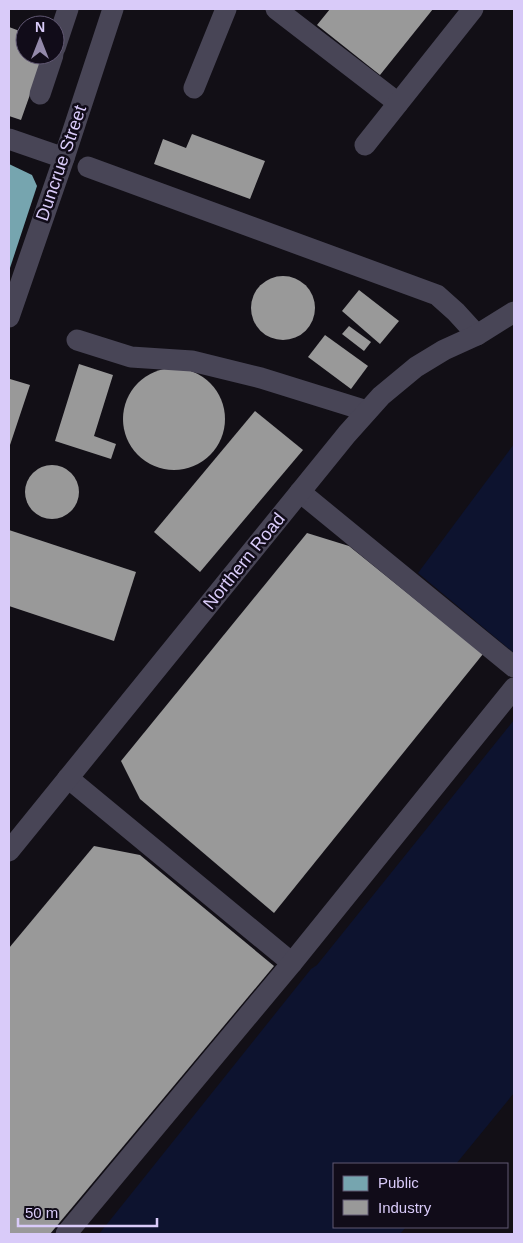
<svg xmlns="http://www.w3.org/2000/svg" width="523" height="1243" font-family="Arial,sans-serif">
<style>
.water{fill:#0d132f}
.public{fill:#76a5af}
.industry{fill:#999}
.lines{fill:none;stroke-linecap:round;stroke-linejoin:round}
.minor{stroke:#484556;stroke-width:21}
.labels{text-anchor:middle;stroke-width:5;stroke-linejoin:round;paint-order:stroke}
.street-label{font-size:18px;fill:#d9cbf9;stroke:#110c19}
</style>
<rect width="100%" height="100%" fill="#120f16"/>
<g class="water">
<path d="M514 444V653L418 573Z"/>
<path d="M514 720V1093L456 1164H334V1227H406L400 1234H99L311 969 317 965Z"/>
</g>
<path class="public" d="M9 164 32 175 37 186 9 271Z"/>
<g class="industry">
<path d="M330 9H433L380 75 317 25Z"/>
<path d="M9 27 25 33V55H44L21 120 9 116Z"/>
<path d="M192 134 265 161 250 199 154 164 163 139 186 148Z"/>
<circle cx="283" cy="308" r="32"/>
<path d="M359 290 399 321 380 344 342 311Z"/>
<path d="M349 326 371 342 364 351 342 334Z"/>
<path d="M325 335 368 366 351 389 308 357Z"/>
<path d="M79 364 113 375 94 436 116 444 111 459 55 441Z"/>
<circle cx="174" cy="419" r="51"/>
<path d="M10 379 30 385 9 448V382Z"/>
<path d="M255 411 303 450 200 572 154 532Z"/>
<circle cx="52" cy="492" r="27"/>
<path d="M9 530 136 572 114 641 9 606Z"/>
<path d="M307 533 349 546 483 654 274 913 140 799 121 761Z"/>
<path d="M94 846 140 855 274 966 50 1234H9V948Z"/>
</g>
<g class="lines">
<g class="minor">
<path d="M276 9 398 103"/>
<path d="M55 48 68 9"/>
<path d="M194 88 226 9"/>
<path d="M40 94 53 55"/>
<path d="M9 139 64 158"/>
<path d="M365 145 473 9"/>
<path d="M88 167 437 295 456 312 477 335"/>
<path d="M9 317 64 158 113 9"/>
<path d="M77 340 131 357 192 361 261 378 367 411"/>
<path d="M300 492 514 667"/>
<path d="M68 778 292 963"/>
<path d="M9 851 347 434 381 396 416 367 444 350 477 335 514 312"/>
<path d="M66 1234 292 963 514 688"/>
</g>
</g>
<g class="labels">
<g class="street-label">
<text transform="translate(61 163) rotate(-71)" y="6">Duncrue Street</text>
<text transform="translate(244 561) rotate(-51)" y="6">Northern Road</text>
</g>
</g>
<rect width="523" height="1243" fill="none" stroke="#d9cbf9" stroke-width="20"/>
<rect x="333" y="1163" width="175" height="65" fill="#110c19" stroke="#615873"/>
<rect x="343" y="1176" width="25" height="15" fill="#76a5af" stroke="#615873"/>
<text x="378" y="1188" font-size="15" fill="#d9cbf9">Public</text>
<rect x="343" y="1200" width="25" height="15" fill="#999999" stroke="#615873"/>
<text x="378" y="1213" font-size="15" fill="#d9cbf9">Industry</text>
<g transform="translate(40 40)"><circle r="24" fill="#110c19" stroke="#615873"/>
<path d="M0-4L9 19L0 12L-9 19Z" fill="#9389aa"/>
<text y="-8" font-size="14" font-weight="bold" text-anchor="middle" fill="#d9cbf9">N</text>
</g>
<path d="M18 1218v8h139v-8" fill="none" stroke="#d9cbf9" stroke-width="2.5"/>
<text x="25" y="1218" font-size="15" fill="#d9cbf9" stroke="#110c19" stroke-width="4" paint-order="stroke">50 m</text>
</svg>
